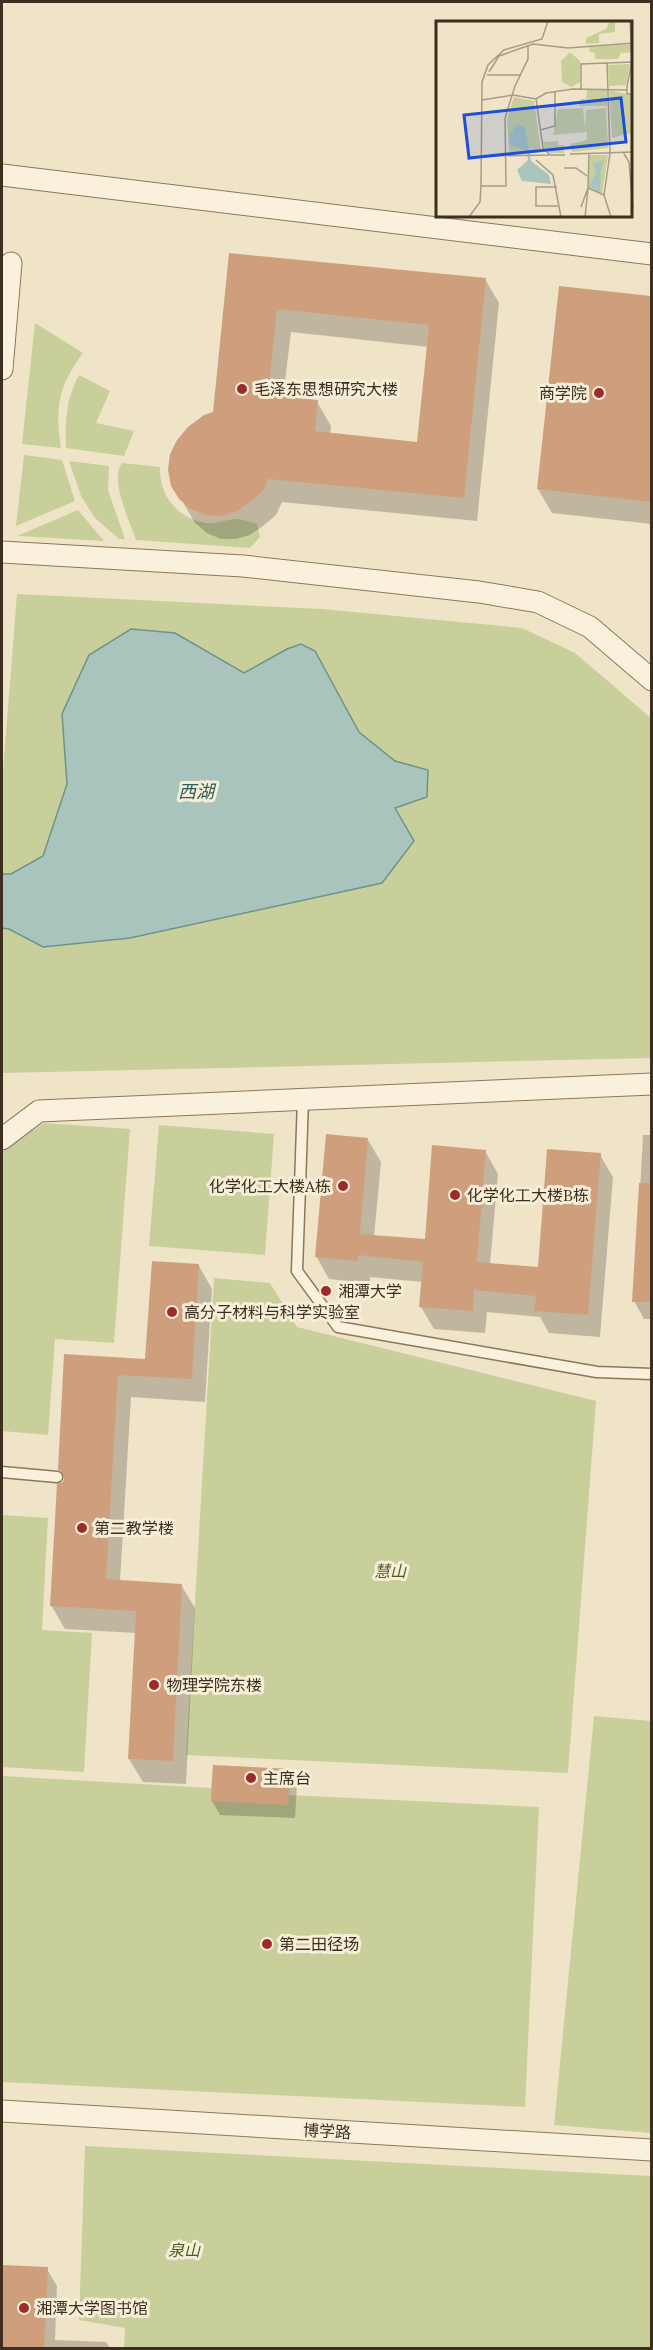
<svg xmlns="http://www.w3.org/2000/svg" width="653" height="2350" font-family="Lora,'Noto Sans SC',serif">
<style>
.green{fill:#c9cf9b}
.water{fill:#a9c4bc;stroke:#6f938a;stroke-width:1.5}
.shadow{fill:#0003;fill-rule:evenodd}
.building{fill:#cf9f7d;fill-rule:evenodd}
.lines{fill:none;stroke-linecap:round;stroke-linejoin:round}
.lane-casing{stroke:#8d765c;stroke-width:13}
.street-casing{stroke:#8d765c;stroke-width:23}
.lane{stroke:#faf1dc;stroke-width:10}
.street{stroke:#faf1dc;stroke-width:21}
.poi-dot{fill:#9e2a2b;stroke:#f7eed8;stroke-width:2}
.labels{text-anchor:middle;stroke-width:6;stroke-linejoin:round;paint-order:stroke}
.poi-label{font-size:16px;fill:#3d2e20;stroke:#f7eed8;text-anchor:start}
.park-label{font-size:16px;font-style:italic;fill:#4d5a26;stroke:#f7eed8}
.street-label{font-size:16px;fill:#3d2e20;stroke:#f7eed8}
.water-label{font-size:18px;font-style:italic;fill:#2f5d5a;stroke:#f7eed8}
.inset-road{fill:none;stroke:#a89b85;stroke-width:1.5}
.view{fill:#1d4ed8;fill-opacity:0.15;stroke:#1d4ed8;stroke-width:3}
.inset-edge{fill:none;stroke:#3d2e20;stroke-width:3}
</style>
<rect width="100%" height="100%" fill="#f0e4c8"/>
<g class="green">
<path d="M35 323 83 353C58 386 55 408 61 448L22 444Z"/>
<path d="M79 375 110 391 96 423 134 431 124 456 66 448C65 421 66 399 79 375Z"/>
<path d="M24 455 62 460 75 501 16 526Z"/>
<path d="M69 461 109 466 108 490 125 539H119L95 518 81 496Z"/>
<path d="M122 463 160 467C159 496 177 518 206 523 216 524 228 519 238 519 244 520 251 522 257 524L260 537 250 548 136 540C130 522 109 479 122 463Z"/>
<path d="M78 510 104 541 17 536Z"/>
<path d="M17 594 322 609 522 628 575 653 651 718V1058L2 1073V783Z"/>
<path d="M44 1123 130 1129 114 1343 55 1339 48 1435 2 1431V1152Z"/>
<path d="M159 1125 274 1134 265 1255 149 1246Z"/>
<path d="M214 1278 270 1283 297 1327 596 1401 568 1773 186 1755Z"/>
<path d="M2 1515 48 1518 42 1630 92 1633 84 1772 2 1767Z"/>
<path d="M594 1716 651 1721V2133L554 2125Z"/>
<path d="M213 1765 290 1769 289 1795 539 1807 525 2107 2 2082V1776L211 1788Z"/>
<path d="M85 2146 651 2176V2348H124L125 2328 79 2320Z"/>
</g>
<path class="water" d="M131 629 175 633 244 673 287 649 301 644 315 651 359 732 395 761 428 770 427 797 395 808 414 841 382 883 130 938 43 947 9 929 2 928V874H11L43 856 67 784 62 714 89 655Z"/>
<g class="shadow">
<path d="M230 254 485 279 499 303 477 521 282 502 276 515 263 526 250 535 236 539H221L207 533 195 523 173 485 214 414ZM291 332 429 347 418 444 330 434 331 426 317 402 283 398Z"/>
<path d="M560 288 652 298V524L552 513 538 489Z"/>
<path d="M643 1135H652V1319H644L634 1301Z"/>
<path d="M368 1140 381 1162 374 1237 426 1241 485 1151 498 1174 490 1264 539 1268 600 1155 613 1177 600 1337 549 1333 540 1317 487 1312 485 1333 434 1329 421 1307 423 1282 370 1277V1283L329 1279 316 1256Z"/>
<path d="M199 1266 212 1289 205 1402 131 1397 120 1582 181 1585 195 1608 186 1784 143 1782 129 1759 136 1633 65 1629 51 1605 65 1479 59 1469 66 1356 146 1360Z"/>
<path d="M214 1766 289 1770 297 1784 295 1818 220 1815 212 1801Z"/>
<path d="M2 2267 47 2269 57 2286 55 2340 106 2342 110 2348H2Z"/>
</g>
<g class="building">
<path d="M229 253 486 278 464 498 268 479 263 491 250 502 237 511 221 516 206 515 191 509 179 499 171 486 168 470 170 454 177 440 188 427 204 415 213 412ZM277 309 429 325 417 442 315 431 318 400 268 395Z"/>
<path d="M559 286 651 296V502L537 489Z"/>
<path d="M326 1134 368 1138 360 1234 425 1239 432 1145 486 1150 477 1262 538 1267 547 1149 601 1153 588 1315 534 1311 536 1296 474 1290 473 1311 419 1307 423 1262 358 1255V1261L315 1257Z"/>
<path d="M639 1183H651V1302H632Z"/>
<path d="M152 1261 199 1264 192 1379 118 1375 106 1579 182 1584 173 1761 128 1759 136 1611 50 1606 57 1484 63 1482 64 1477 62 1471 58 1470 64 1354 145 1359Z"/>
<path d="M213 1765 290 1769 288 1805 211 1801Z"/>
<path d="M2 2265 48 2267 44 2349H2Z"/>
</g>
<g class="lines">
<g class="lane-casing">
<g id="lane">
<path d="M303 1099 297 1271 338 1327 597 1372 652 1374"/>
<path d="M2 1472 57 1477"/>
</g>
</g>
<g class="street-casing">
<g id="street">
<path d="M2 175 652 254"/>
<path d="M2 369 11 263"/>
<path d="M2 552 243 566 479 592 538 602 590 627 652 680"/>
<path d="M2 1139 39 1111 652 1084"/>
<path d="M2 2111 652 2150"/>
</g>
</g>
<use href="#lane" class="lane"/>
<use href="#street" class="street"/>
</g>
<g class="poi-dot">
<circle cx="242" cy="389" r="6"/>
<circle cx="599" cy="393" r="6"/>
<circle cx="343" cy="1186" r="6"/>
<circle cx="455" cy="1195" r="6"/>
<circle cx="326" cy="1291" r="6"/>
<circle cx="172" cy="1312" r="6"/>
<circle cx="82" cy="1528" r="6"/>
<circle cx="154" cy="1685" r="6"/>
<circle cx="251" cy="1778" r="6"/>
<circle cx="267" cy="1944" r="6"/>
<circle cx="24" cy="2308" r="6"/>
</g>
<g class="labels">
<g class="poi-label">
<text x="254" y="395">毛泽东思想研究大楼</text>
<text x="587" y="399" text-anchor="end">商学院</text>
<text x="331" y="1192" text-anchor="end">化学化工大楼A栋</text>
<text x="467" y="1201">化学化工大楼B栋</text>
<text x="338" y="1297">湘潭大学</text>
<text x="184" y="1318">高分子材料与科学实验室</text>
<text x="94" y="1534">第二教学楼</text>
<text x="166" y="1691">物理学院东楼</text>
<text x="263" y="1784">主席台</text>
<text x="279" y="1950">第二田径场</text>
<text x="36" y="2314">湘潭大学图书馆</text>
</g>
<g class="park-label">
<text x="390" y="1577">慧山</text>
<text x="184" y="2256">泉山</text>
</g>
<g class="street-label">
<text transform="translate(327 2131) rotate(3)" y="6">博学路</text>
</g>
<g class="water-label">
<text x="196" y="798">西湖</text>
</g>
</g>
<g transform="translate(436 21)">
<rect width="196" height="196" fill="#f0e4c8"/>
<path d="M174 0H179V11L163 13V22L150 23V17L170 8ZM196 23V31L185 32 182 38H159V32L154 31 153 26ZM134 31 144 40V61L135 66 126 61 125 40ZM194 43 190 64 173 65 172 44ZM171 68V85H143L145 78H150L151 69ZM173 69 196 74V115V112L176 117ZM78 76 98 80 105 131 73 132 71 98ZM147 87 149 106 150 89 170 87 172 127 136 131 134 123 151 119V111L117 114 122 88ZM122 120V124H128V132H114L108 126 107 121ZM154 134H172L166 173 152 167Z" fill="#c9cf9b"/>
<path d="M81 103 89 106 95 140 113 154 115 163 86 160 81 149 92 139 91 130 74 124V113ZM168 139 165 148 164 171 153 166 160 151 157 142Z" fill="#a9c4bc"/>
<path class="inset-road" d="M194 0 196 41 191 65V73H197M92 25V38L79 65 69 97 70 165H45L46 61 52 44 68 29 106 18 112 0M53 51 63 35 97 23 132 27 197 22M51 54H84M145 68V43L197 41M46 79 77 74 100 78M104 109 119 105V70M187 131 193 141 197 188M153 132 152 167 168 174 175 196M134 133 197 131M129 134H114L107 127 100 78 110 72 137 68 191 69M50 135 113 134M100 139 117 154 125 196M128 147H140L151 155M121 166H100V185H122M168 174 174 132 171 42M145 186 152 167 149 196M33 196 44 181 45 165"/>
<path class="view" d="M185 77 190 121 33 137 28 94Z"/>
<rect width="196" height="196" class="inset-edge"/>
</g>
<rect width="653" height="2350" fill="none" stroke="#3d2e20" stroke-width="6"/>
</svg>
